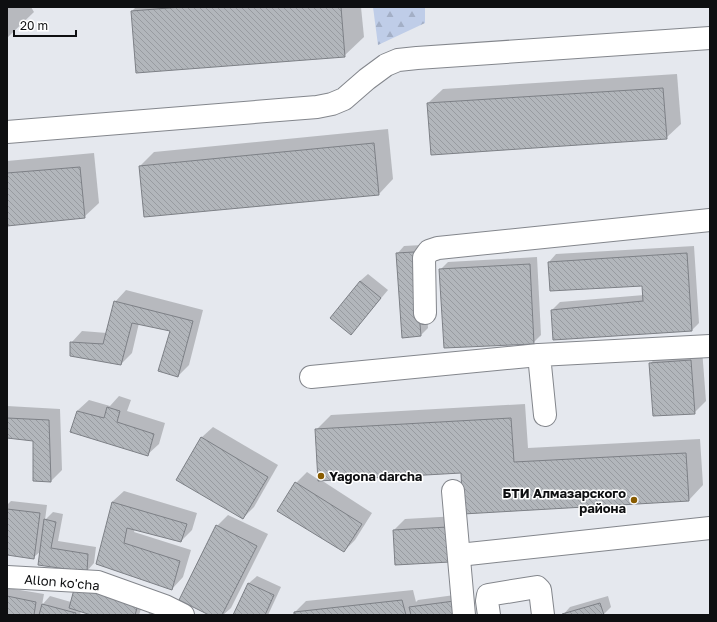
<svg xmlns="http://www.w3.org/2000/svg" width="717" height="622" font-family="'Golos Text',sans-serif">
<style>
.forest{fill:url(#forest-firs)}
.shadow{fill:#0003}
.building{fill:url(#building-back-hatch);stroke:#7d8086}
.lines{fill:none;stroke-linecap:round;stroke-linejoin:round}
.minor-casing{stroke:#83868c;stroke-width:24}
.minor{stroke:#fff;stroke-width:22}
.poi-dot{fill:#895c00;stroke:#fff;stroke-width:1.5}
.labels{text-anchor:middle;stroke-width:3;stroke-linejoin:round;paint-order:stroke}
.poi-label{font-size:13px;font-weight:bold;fill:#0e0f11;stroke:#fff;text-anchor:start}
.street-label{font-size:13px;fill:#0e0f11;stroke:#fff}
</style>
<defs>
<pattern id="forest-firs" width="22" height="20" patternUnits="userSpaceOnUse"><rect width="22" height="20" fill="#bfcde8"/><path d="M5 1l3.5 6h-7zM16 11l3.5 6h-7z" fill="#a3afc6"/></pattern>
<pattern id="building-back-hatch" width="6" height="6" patternUnits="userSpaceOnUse"><rect width="6" height="6" fill="#b2b6bb"/><path d="M-1 5l2 2M0 0l6 6M5-1l2 2" fill="none" stroke="#989ba0"/></pattern>
</defs>
<rect width="100%" height="100%" fill="#e5e8ee"/>
<path class="forest" d="M373 7H425V23L378 45Z"/>
<g class="shadow">
<path d="M7 7H31L34 12 7 38Z"/>
<path d="M136 7H361L364 37 344 56 132 11Z"/>
<path d="M677 74 681 124 666 138 428 103 443 89Z"/>
<path d="M388 129 393 179 379 194 140 166 154 152Z"/>
<path d="M94 153 99 203 84 217 7 225V161Z"/>
<path d="M422 245 428 328 421 335 397 254 404 246Z"/>
<path d="M694 246 699 323 692 330 552 310 560 302 644 295 643 285 549 262 556 254Z"/>
<path d="M537 257 541 335 533 343 440 270 448 262Z"/>
<path d="M368 274 388 290 351 334 360 281Z"/>
<path d="M126 290 203 310 189 365 178 376 171 330 139 323 132 353 121 364 71 343 82 331 107 333 115 302Z"/>
<path d="M702 349 706 401 694 413 650 364 661 352Z"/>
<path d="M119 396 131 400 127 411 165 423 159 444 147 455 77 411 89 400 110 406Z"/>
<path d="M525 404 528 448 700 439 703 485 689 500 464 513 462 472 321 480 372 513 355 540 344 551 296 483 307 472 319 480 316 430 331 415Z"/>
<path d="M7 406 60 409 62 470 51 481 34 440 7 437Z"/>
<path d="M213 427 278 465 254 507 243 518 201 438Z"/>
<path d="M124 491 197 513 192 530 181 541 135 529 134 532 191 550 183 577 172 589 98 564 112 502Z"/>
<path d="M11 501 47 505 45 520 53 512 63 514 58 541 96 547 94 563 87 571 41 551 34 557 7 554V505Z"/>
<path d="M228 515 268 534 231 608 223 615H211L217 526Z"/>
<path d="M458 516 449 561 394 530 405 519Z"/>
<path d="M257 576 281 587 268 615H234L249 583Z"/>
<path d="M8 588 44 594 42 605 50 596 71 602 146 594 139 615H95L81 611 80 615H7V589Z"/>
<path d="M413 590 416 602 418 600 462 594 463 615H295V612L306 601Z"/>
<path d="M608 596 611 607 603 615H563L570 607Z"/>
<path d="M152 607 192 615H148Z"/>
</g>
<g class="building">
<path d="M181 7H341L345 57 136 73 131 11Z"/>
<path d="M663 88 667 139 431 155 427 103Z"/>
<path d="M374 143 379 195 144 217 139 166Z"/>
<path d="M80 167 85 218 7 226V173Z"/>
<path d="M414 252 421 336 402 338 396 253Z"/>
<path d="M687 253 692 331 553 340 551 310 643 301 642 286 550 291 548 262Z"/>
<path d="M530 264 534 344 444 348 439 269Z"/>
<path d="M360 281 381 298 351 335 330 318Z"/>
<path d="M114 301 193 321 178 377 158 371 170 331 132 323 121 365 70 356V342L103 344Z"/>
<path d="M691 360 695 414 653 416 649 363Z"/>
<path d="M107 407 120 411 117 422 154 434 148 456 70 432 77 411 104 418Z"/>
<path d="M7 418 49 420 51 482 33 481V441L7 438Z"/>
<path d="M511 418 514 462 686 453 689 501 463 514 461 473 318 481 315 429Z"/>
<path d="M201 437 268 477 243 519 176 480Z"/>
<path d="M295 482 362 524 344 552 277 511Z"/>
<path d="M112 502 187 524 181 542 127 528 124 543 180 561 172 590 96 564Z"/>
<path d="M7 509 40 513 34 559 7 555Z"/>
<path d="M44 519 56 522 51 548 88 554 87 572 38 565Z"/>
<path d="M216 525 257 546 222 615H209L179 600Z"/>
<path d="M448 527 450 562 395 565 393 530Z"/>
<path d="M76 582 139 601 135 615H91L69 608Z"/>
<path d="M248 583 274 595 265 615H233Z"/>
<path d="M7 596 36 602 34 615H7Z"/>
<path d="M402 600 406 615H294V612Z"/>
<path d="M454 601 456 615H411L409 607Z"/>
<path d="M600 603 604 615H562V614Z"/>
<path d="M42 604 76 613 75 615H39Z"/>
</g>
<g class="lines">
<g class="minor-casing">
<g id="minor">
<path d="M7 132 317 107 332 104 344 99 367 79 386 65 398 60 417 58 710 38"/>
<path d="M425 313 424 258 429 251 438 248 710 220"/>
<path d="M311 377 539 355"/>
<path d="M545 415 539 355 710 346"/>
<path d="M453 491 464 615"/>
<path d="M459 555 710 528"/>
<path d="M7 577 98 582 165 606 183 615"/>
<path d="M489 615 487 601 488 595 537 587 540 590 543 615"/>
</g>
</g>
<use href="#minor" class="minor"/>
</g>
<g class="poi-dot">
<circle cx="321" cy="476" r="4"/>
<circle cx="634" cy="500" r="4"/>
</g>
<g class="labels">
<g class="poi-label">
<text x="329" y="481">Yagona darcha</text>
<text x="626" y="498" text-anchor="end">БТИ Алмазарского<tspan x="626" dy="15">района</tspan></text>
</g>
<g class="street-label">
<text transform="translate(62 582) rotate(5)" y="5">Allon ko'cha</text>
</g>
</g>
<rect width="717" height="622" fill="none" stroke="#0e0f11" stroke-width="16"/>
<path d="M14 30v6h62v-6" fill="none" stroke="#0e0f11" stroke-width="2"/>
<text x="20" y="30" font-size="12" fill="#0e0f11" stroke="#ffffff" stroke-width="3" paint-order="stroke">20 m</text>
</svg>
